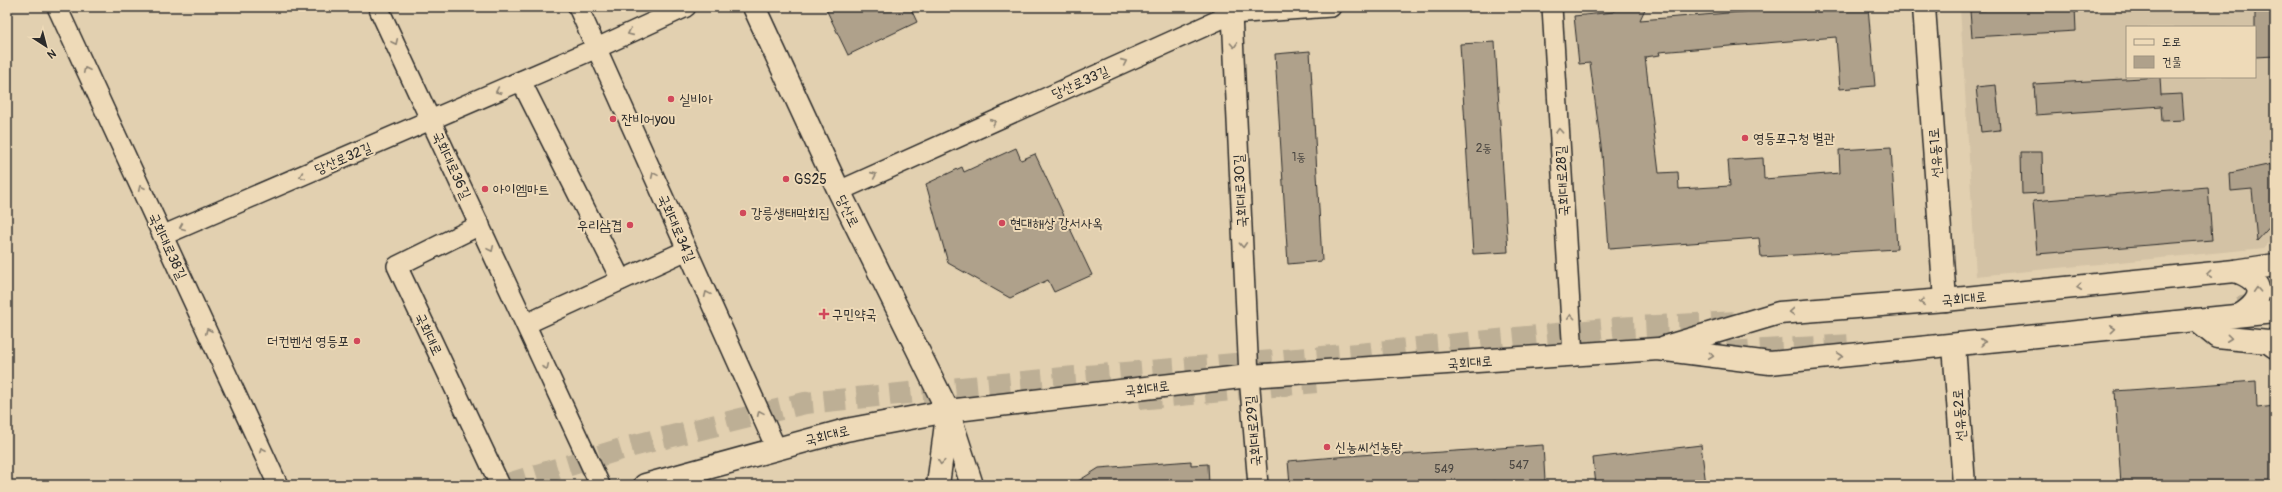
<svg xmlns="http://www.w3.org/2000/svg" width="2282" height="492" font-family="Pangolin,'Poor Story',sans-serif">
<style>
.built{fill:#d3c2a5;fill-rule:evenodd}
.building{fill:#afa18b;stroke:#2b2b2b}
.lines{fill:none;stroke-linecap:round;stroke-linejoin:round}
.trunk-tunnel{stroke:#bdaf95;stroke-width:22;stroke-dasharray:22 11;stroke-linecap:butt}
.minor-casing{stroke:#2b2b2b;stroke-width:22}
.tertiary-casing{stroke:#2b2b2b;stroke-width:25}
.secondary-casing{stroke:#2b2b2b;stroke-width:25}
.primary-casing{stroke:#2b2b2b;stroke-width:25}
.minor{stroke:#eedab8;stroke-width:19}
.tertiary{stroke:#eedab8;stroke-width:22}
.secondary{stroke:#eedab8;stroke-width:22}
.primary{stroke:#eedab8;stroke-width:22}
.oneway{stroke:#8c8272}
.poi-dot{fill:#d1495b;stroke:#eedab8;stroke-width:1.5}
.labels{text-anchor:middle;stroke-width:4;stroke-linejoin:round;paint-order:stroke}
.number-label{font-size:12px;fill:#4c4843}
.street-label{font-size:14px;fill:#2b2b2b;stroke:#eedab8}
.poi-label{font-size:14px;fill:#2b2b2b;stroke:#eedab8;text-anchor:start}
</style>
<rect width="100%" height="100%" fill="#e2d0b0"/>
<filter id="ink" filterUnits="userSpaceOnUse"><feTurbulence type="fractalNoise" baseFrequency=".025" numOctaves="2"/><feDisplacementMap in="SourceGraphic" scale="8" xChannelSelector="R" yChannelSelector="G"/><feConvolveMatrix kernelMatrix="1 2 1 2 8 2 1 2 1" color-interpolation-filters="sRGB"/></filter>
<g filter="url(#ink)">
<path class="built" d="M1960 7H2275V236L2264 248 1976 276ZM2127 27H2255V77H2127Z"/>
<g class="building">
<path d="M825 7H910L917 22 848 55Z"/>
<path d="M1616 7H1646L1640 20 1804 7H1868L1875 86 1840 89 1836 37 1659 52 1660 55 1645 57 1659 173 1678 172 1679 189 1730 186 1728 160 1763 158 1764 179 1840 173 1839 150 1891 147 1897 249 1761 257 1759 238 1609 249 1602 154 1590 63 1579 64 1574 16 1614 12Z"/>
<path d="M1986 7H2075L2076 31 1972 37 1970 11 1986 10Z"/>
<path d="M2255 7H2275V56L2255 57Z"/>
<path d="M1495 42 1508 252 1473 254 1460 44Z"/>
<path d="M1310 51 1322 261 1288 264 1275 54Z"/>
<path d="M2160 77 2161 95 2182 94 2184 120 2162 121 2161 106 2036 115 2034 84Z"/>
<path d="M1996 85 2000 130 1981 132 1976 87Z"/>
<path d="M1016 148 1021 160 1035 154 1092 275 1054 292 1048 280 1010 298 948 263 926 184 962 167 964 172Z"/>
<path d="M2021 152H2042L2043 193 2022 194Z"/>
<path d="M2272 164 2275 182V221L2257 241 2252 189 2231 191 2230 173Z"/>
<path d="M2208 187 2212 240 2037 254 2033 201Z"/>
<path d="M2256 381 2257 408 2275 406V485H2121L2115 391Z"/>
<path d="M1543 445 1545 481 1496 485V481L1448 485H1290L1288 461 1398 452V455Z"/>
<path d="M1701 445 1706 485H1596L1593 458Z"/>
<path d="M1191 461V465L1208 464 1209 485H1072L1099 468Z"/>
</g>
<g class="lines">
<g class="trunk-tunnel">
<path d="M2239 308 2275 299"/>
<path d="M1727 352 1853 345"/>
<path d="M1139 399 1316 382"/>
<path d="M505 485 628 447 805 403 1075 377 1358 354 1616 328 1736 322"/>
</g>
<g class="minor-casing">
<g id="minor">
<path d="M57 7 278 485"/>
<path d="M378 7 600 485"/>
<path d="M578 7 776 448"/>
<path d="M1229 7 1232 14 1249 376 1258 485"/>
<path d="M1552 7 1573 356"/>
<path d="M521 81 621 280"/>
<path d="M839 191 1232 14 1331 7"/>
<path d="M480 225 397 266 500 485"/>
<path d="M164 235 597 48 686 7"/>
<path d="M526 324 687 250"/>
</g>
</g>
<g class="tertiary-casing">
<g id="tertiary">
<path d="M1924 7 1945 300"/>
<path d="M1954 345 1964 485"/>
</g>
</g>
<g class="secondary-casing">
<g id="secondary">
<path d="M754 7 839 191 948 411 972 485"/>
<path d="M938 485 947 416"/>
</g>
</g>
<g class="primary-casing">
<g id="primary">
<path d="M2235 271C2265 281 2266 299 2240 315"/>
<path d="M2196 320 2217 337 2268 342 2275 347"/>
<path d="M1665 347 1779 313 1945 300 2235 271 2275 265"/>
<path d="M645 485 846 430 948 411 1249 376 1658 349 1770 363 2275 312"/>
</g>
</g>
<use href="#minor" class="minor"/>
<use href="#tertiary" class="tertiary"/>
<use href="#secondary" class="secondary"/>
<use href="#primary" class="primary"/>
</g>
<defs><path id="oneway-chevron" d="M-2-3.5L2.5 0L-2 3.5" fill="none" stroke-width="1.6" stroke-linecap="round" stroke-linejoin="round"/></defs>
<g class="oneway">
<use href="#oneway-chevron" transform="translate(630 33) rotate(156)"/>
<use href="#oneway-chevron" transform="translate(395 42) rotate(65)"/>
<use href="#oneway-chevron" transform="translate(1234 45) rotate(87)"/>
<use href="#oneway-chevron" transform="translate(1124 62) rotate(-24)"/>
<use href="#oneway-chevron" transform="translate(86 70) rotate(-115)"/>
<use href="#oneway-chevron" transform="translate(498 91) rotate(156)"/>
<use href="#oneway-chevron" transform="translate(993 122) rotate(-24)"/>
<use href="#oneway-chevron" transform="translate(1559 131) rotate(-93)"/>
<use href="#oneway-chevron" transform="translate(654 175) rotate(-114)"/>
<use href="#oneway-chevron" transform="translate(874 175) rotate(-24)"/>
<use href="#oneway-chevron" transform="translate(302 176) rotate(157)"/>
<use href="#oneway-chevron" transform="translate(141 188) rotate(-115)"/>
<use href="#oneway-chevron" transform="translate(182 227) rotate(157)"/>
<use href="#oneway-chevron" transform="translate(1243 245) rotate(87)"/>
<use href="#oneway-chevron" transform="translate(491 249) rotate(65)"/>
<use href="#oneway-chevron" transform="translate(2209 274) rotate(174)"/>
<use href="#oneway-chevron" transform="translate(2079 287) rotate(174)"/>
<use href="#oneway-chevron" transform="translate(2257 290) rotate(-93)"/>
<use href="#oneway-chevron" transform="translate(707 294) rotate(-114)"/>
<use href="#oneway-chevron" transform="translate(1922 302) rotate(176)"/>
<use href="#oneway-chevron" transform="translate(1792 312) rotate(176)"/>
<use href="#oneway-chevron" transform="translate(1571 317) rotate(-94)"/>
<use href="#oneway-chevron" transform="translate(2113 329) rotate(-6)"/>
<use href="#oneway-chevron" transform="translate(208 331) rotate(-115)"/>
<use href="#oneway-chevron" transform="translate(2229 338) rotate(6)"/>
<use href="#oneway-chevron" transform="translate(1983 342) rotate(-6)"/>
<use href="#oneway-chevron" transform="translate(1711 356) rotate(7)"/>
<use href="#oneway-chevron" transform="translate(1840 356) rotate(-6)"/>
<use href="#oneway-chevron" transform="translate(546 367) rotate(65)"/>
<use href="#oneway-chevron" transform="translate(760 413) rotate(-114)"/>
<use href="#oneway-chevron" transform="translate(262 450) rotate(-115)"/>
<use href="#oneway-chevron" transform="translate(941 462) rotate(98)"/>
</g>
</g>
<g class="poi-dot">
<circle cx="671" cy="99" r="4"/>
<circle cx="613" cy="119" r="4"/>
<circle cx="1745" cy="138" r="4"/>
<circle cx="786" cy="179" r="4"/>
<circle cx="485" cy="189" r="4"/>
<circle cx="743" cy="213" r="4"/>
<circle cx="1002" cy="223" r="4"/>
<circle cx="630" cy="225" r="4"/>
<path d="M822 308h4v4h4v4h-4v4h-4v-4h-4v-4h4z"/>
<circle cx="357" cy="341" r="4"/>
<circle cx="1327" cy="447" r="4"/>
</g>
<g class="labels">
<g class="number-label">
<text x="1484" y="152">2동</text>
<text x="1299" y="161">1동</text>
<text x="1519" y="469">547</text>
<text x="1444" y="473">549</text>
</g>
<g class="street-label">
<text transform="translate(1080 82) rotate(-24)" y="5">당산로33길</text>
<text transform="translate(1935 153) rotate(-94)" y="5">선유동1로</text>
<text transform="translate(343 158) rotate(-23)" y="5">당산로32길</text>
<text transform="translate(452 165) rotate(65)" y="5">국회대로36길</text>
<text transform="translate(1562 181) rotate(-93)" y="5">국회대로28길</text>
<text transform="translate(1240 191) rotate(-93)" y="5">국회대로30길</text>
<text transform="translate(848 211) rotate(64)" y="5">당산로</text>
<text transform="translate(677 228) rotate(66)" y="5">국회대로34길</text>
<text transform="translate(168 246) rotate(65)" y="5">국회대로38길</text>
<text transform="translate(1964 298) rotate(-5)" y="5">국회대로</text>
<text transform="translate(429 334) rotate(65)" y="5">국회대로</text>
<text transform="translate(1470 362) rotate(-4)" y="5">국회대로</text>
<text transform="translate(1147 388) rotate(-7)" y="5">국회대로</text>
<text transform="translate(1959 415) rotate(-94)" y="5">선유동2로</text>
<text transform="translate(1253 431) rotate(-95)" y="5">국회대로29길</text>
<text transform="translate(827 435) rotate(-14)" y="5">국회대로</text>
</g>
<g class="poi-label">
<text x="679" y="104">실비아</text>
<text x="621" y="124">잔비어you</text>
<text x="1753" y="143">영등포구청 별관</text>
<text x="794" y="184">GS25</text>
<text x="493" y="194">아이엠마트</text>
<text x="751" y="218">강릉생태막회집</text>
<text x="1010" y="228">현대해상 강서사옥</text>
<text x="622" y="230" text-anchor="end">우리삼겹</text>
<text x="832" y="319">구민약국</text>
<text x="349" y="346" text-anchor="end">더컨벤션 영등포</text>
<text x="1335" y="452">신농씨선농탕</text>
</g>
</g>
<rect width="2282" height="492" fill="none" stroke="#eedab8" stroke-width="24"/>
<rect x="12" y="12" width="2258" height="468" fill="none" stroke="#2b2b2b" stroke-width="1.5" filter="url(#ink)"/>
<rect x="2126" y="26" width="130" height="52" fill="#eedab8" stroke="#a09480"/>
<rect x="2134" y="39" width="20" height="6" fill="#eedab8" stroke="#a09480"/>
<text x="2162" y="46" font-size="12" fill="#2b2b2b">도로</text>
<rect x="2134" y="56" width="20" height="12" fill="#afa18b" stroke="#a09480"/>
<text x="2162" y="66" font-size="12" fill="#2b2b2b">건물</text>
<g transform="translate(46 46) rotate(144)" stroke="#eedab8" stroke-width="3" paint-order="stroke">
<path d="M0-3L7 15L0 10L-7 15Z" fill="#2b2b2b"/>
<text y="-6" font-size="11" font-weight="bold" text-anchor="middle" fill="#2b2b2b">N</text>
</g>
</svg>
